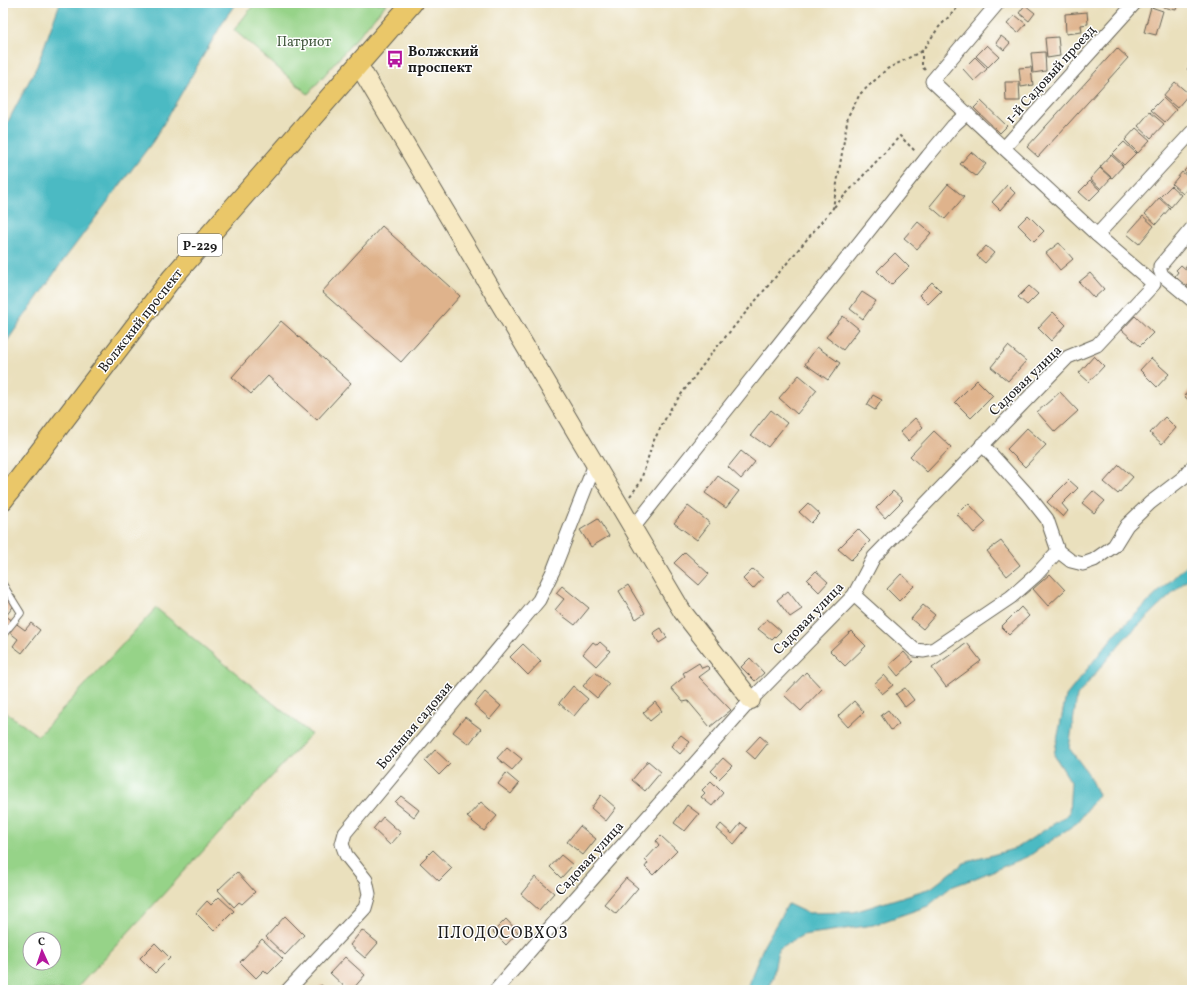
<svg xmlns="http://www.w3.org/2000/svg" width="1195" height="993" font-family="Vollkorn,serif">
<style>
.green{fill:#96d388;stroke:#597852;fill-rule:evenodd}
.water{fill:#4bbac3;stroke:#346b70}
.building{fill:#dfb38c}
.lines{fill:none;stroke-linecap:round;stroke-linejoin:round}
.lane-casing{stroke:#646154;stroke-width:8}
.street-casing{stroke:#646154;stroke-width:15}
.secondary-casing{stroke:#646154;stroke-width:20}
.primary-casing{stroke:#646154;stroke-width:22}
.path{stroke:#646154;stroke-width:2;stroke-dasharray:3 3;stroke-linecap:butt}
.lane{stroke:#fff;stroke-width:6}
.street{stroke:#fff;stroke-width:13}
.secondary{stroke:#f7e9c3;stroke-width:18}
.primary{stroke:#eac769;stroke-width:20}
.labels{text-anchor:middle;stroke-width:3;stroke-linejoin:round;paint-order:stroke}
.shield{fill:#fff;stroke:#606060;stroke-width:1}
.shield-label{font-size:13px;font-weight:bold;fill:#1c1c1c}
.park-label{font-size:14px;fill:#475c42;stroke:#fff}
.poi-label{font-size:14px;font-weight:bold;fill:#1c1c1c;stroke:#fff;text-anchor:start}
.street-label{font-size:14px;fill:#1c1c1c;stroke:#fff}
.quarter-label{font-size:16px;letter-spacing:1px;fill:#1c1c1c;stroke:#fff}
</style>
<rect width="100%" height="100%" fill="#fff"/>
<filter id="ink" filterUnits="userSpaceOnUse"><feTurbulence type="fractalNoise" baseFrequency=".025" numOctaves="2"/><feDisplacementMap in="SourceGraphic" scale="8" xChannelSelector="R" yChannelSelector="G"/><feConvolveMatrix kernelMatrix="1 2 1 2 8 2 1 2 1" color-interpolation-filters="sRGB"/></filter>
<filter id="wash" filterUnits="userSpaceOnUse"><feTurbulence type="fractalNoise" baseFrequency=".012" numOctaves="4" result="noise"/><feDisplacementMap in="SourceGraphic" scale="16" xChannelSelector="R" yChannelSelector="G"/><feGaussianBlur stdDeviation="0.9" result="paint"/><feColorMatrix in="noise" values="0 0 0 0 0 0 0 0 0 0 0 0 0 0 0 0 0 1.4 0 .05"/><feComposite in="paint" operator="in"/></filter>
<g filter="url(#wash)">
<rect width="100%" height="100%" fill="#eae0bd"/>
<g class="green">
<path d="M255 3H387L308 94 234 30Z"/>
<path d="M156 608 311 734 75 990H3V710L38 736ZM30 939H54V963H30Z"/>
</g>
<g class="water">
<path d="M60 3H236L226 17 154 140 60 265 3 347V131L37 66Z"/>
<path d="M1192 560V575L1123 640 1077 696 1069 748 1087 772 1098 795 1078 822 1029 856 973 879 951 887 928 906 873 925 803 935 778 949 773 977 767 990H746L764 945 788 904 807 913 854 912 931 888 964 863 1017 848 1069 814 1071 782 1054 755 1066 696 1115 634Z"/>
</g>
<g id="blocks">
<g class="building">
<path d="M1164 3H1178L1176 10 1163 7Z"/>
<path d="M1025 5 1035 13 1029 21 1019 13Z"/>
<path d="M1151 7 1163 11 1156 35 1144 32Z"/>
<path d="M1087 12 1088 24 1081 25 1082 32 1066 34 1065 14Z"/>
<path d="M1015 15 1026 24 1018 33 1007 24Z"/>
<path d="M1001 36 1010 43 1004 50 996 43Z"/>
<path d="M1058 37 1060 56 1047 58 1045 38Z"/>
<path d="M987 45 999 56 988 67 976 56Z"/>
<path d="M1117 48 1128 58 1038 157 1027 147Z"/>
<path d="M1045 52 1046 71 1033 73 1031 53Z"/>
<path d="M975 57 987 69 974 81 963 69Z"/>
<path d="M1192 64V74L1187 69Z"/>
<path d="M1031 67 1033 85 1021 87 1019 68Z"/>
<path d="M1005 82H1019L1020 101H1006Z"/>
<path d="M1175 82 1189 94 1177 108 1163 96Z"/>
<path d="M1163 98 1176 110 1165 122 1151 110Z"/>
<path d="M981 101 1007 126 1000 133 974 108Z"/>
<path d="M1150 112 1164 124 1151 138 1138 126Z"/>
<path d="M1136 128 1150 140 1138 153 1125 140Z"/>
<path d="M1124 142 1136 153 1124 165 1112 154Z"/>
<path d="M971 152 986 164 976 176 960 164Z"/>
<path d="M1111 155 1123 166 1112 178 1100 167Z"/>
<path d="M1192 162V178L1184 171Z"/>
<path d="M1100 168 1111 178 1101 189 1090 179Z"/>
<path d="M1182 172 1192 180V183L1183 194 1172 184Z"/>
<path d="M1090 181 1100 190 1089 201 1079 192Z"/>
<path d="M948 184 964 197 945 219 930 206Z"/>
<path d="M1007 185 1015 193 1000 210 992 202Z"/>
<path d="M1171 186 1181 195 1171 207 1160 197Z"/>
<path d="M1159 198 1170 208 1156 224 1145 214Z"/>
<path d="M1028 215 1044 231 1034 241 1018 225Z"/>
<path d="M1143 216 1154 226 1139 244 1127 234Z"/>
<path d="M918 222 931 233 917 249 904 238Z"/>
<path d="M382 226 460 296 401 362 322 292Z"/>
<path d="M1059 243 1073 259 1060 270 1046 253Z"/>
<path d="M986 246 994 253 985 263 977 256Z"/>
<path d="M895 253 909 267 891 285 877 271Z"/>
<path d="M1192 259V274L1185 267Z"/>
<path d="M1181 265 1192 275V281L1186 287 1175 276 1178 272 1176 270Z"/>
<path d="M1090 273 1104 289 1094 298 1079 282Z"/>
<path d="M932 282 941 291 928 304 919 295Z"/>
<path d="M1029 286 1038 294 1027 305 1018 297Z"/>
<path d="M862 292 876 301 863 319 850 309Z"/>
<path d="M1053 312 1066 325 1051 341 1038 328Z"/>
<path d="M843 316 859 329 843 350 826 337Z"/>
<path d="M1135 316 1153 333 1140 346 1122 330Z"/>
<path d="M281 321 351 383 317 420 268 376 251 394 232 377Z"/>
<path d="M1008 346 1026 361 1008 381 991 367Z"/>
<path d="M817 347 840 363 828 380 805 364Z"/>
<path d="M1094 356 1104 366 1089 382 1079 373Z"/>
<path d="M1151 358 1169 374 1157 387 1140 370Z"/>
<path d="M799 375 817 390 797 414 779 398Z"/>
<path d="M977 380 993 396 971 418 955 402Z"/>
<path d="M1192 387V403L1184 396Z"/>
<path d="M1060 392 1078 411 1055 432 1037 412Z"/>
<path d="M873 395 882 400 875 410 867 405Z"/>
<path d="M771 410 787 423 768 447 751 435Z"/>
<path d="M1165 417 1176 428 1162 444 1150 433Z"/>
<path d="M915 418 923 427 908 441 900 432Z"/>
<path d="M1027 428 1046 445 1025 467 1007 449Z"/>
<path d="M934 431 951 447 927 472 910 456Z"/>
<path d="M741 451 755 462 741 479 728 467Z"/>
<path d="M1119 465 1133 477 1118 494 1104 482Z"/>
<path d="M718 476 739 491 726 508 705 493Z"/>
<path d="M1069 480 1078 488 1062 504 1068 511 1063 517 1047 502Z"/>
<path d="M893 491 903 500 885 518 876 508Z"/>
<path d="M1093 491 1105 501 1094 513 1082 503Z"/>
<path d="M808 503 820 514 811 523 799 512Z"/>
<path d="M968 503 986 522 974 533 957 514Z"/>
<path d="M688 506 710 523 697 540 674 523Z"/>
<path d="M598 519 609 536 591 547 580 530Z"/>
<path d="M858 529 870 541 851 560 838 549Z"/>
<path d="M1001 541 1020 565 1007 576 987 551Z"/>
<path d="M685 552 709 574 699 585 674 563Z"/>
<path d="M753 569 763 578 753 589 743 579Z"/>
<path d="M816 571 828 582 819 592 807 580Z"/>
<path d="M901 574 914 586 899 601 887 589Z"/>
<path d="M1050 574 1065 590 1048 606 1033 589Z"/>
<path d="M628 585 645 613 636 619 619 591Z"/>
<path d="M562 586 589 608 575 625 555 610 564 599 556 593Z"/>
<path d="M788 591 802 609 790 617 777 600Z"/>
<path d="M5 597 15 604 6 616 25 630 31 623 40 630 22 653 13 646 18 639 3 627V599Z"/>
<path d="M923 605 935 615 923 629 911 619Z"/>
<path d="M1021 607 1029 616 1009 635 1001 627Z"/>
<path d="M767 619 781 631 772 640 758 629Z"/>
<path d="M661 628 667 638 659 643 653 633Z"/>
<path d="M851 631 866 646 845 666 830 651Z"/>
<path d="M593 642 597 645 600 642 610 651 596 666 583 654Z"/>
<path d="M967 643 981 661 946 687 932 668Z"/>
<path d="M523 644 541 661 528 675 510 657Z"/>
<path d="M904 652 913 662 898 676 889 665Z"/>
<path d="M750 658 764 673 755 681 741 667Z"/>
<path d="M699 663 702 668 707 666 710 669 699 677 731 710 710 727 688 701 683 702 671 688 685 676 683 673Z"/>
<path d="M595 672 609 684 597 698 583 686Z"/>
<path d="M806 672 822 689 801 711 784 695Z"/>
<path d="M884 675 893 685 882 694 874 684Z"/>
<path d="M573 686 588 699 574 716 559 703Z"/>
<path d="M905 688 914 700 905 707 896 694Z"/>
<path d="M485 692 501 706 490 719 474 705Z"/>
<path d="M854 701 864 712 848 727 838 716Z"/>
<path d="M655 702 662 711 650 721 643 713Z"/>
<path d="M888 710 899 724 891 730 881 715Z"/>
<path d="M465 717 481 729 469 744 453 732Z"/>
<path d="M681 735 690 742 680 754 671 746Z"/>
<path d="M760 736 768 743 755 759 746 751Z"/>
<path d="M507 747 522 759 512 770 497 758Z"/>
<path d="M435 750 450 764 439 775 425 761Z"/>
<path d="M723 758 732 766 719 779 711 771Z"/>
<path d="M648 761 661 772 645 791 632 780Z"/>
<path d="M506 773 519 784 511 794 498 784Z"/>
<path d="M711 781 723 793 712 806 701 797 705 793 702 790Z"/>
<path d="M601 795 616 808 606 821 591 808Z"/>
<path d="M401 796 419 810 414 817 395 802Z"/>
<path d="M481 802 497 816 484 831 467 817Z"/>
<path d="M687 805 699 814 685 831 674 823Z"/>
<path d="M383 817 401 833 390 845 373 829Z"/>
<path d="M741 823 747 828 734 844 717 829 721 824 732 834Z"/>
<path d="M580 826 596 839 583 855 567 842Z"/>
<path d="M661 836 677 851 653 875 645 867 648 863 645 860 659 845 656 841Z"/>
<path d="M433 850 452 868 439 881 420 863Z"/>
<path d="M561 855 573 865 561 878 550 867Z"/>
<path d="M237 872 255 892 242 904 239 902 234 907 218 890Z"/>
<path d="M535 877 554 893 539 910 521 894Z"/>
<path d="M626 878 638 888 616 914 604 904Z"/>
<path d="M219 897 234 911 214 931 196 913 207 901 211 905Z"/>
<path d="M285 916 304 935 285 955 266 937Z"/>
<path d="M506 919 518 932 506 945 493 932Z"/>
<path d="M362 930 378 943 365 958 350 945Z"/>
<path d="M262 939 283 959 268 974 264 970 256 978 240 962Z"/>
<path d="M155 943 170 958 155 973 140 958Z"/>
<path d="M345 957 365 975 352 990H348L330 973Z"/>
<path d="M321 985 328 990H317Z"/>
</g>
</g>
</g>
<g filter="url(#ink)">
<use href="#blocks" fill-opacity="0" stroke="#646154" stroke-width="1"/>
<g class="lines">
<g class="lane-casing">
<path id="lane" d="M3 584 21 613 3 635"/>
</g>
<g class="street-casing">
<g id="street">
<path d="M1004 148 1135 3"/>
<path d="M1192 228 1160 266V270L1162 275 1192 300"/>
<path d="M1097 235 1192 132"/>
<path d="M982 444 1028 495 1047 519 1058 551 1071 561 1083 564 1094 560 1114 546 1127 525 1150 503 1184 477 1192 467"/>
<path d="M633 528 928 156 953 126 967 113"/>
<path d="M854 595 915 650 924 651 934 649 1011 597 1036 575 1058 551"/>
<path d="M288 990 365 908 369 894 366 880 346 855 342 844 345 833 539 600 553 571 595 464"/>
<path d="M496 990 566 909 751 700 854 595 874 557 1068 357 1097 345 1154 284 1097 235 932 81 998 3"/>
</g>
</g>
<g class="secondary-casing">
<path id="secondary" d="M358 64 682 611 751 700"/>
</g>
<g class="primary-casing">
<path id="primary" d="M3 500 172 278 412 3"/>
</g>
<g class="path">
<path d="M925 70 922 66V51L939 27 962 3"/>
<path d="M834 207 900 136 916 152"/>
<path d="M630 496 640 483 653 442 671 408 712 353 833 208 848 116 860 94 887 69 922 51"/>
</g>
<use href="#lane" class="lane"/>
<use href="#street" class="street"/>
<use href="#secondary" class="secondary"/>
<use href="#primary" class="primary"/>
</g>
</g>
<defs>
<g id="bus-bare" transform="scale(1.38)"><path d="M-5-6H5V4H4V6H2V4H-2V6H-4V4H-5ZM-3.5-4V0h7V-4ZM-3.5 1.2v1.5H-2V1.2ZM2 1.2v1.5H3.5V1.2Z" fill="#b5179e" stroke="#fff" stroke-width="2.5" paint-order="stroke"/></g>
</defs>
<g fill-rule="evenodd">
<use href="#bus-bare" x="395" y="59"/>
</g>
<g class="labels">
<rect class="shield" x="178" y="234" width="44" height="22" rx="3"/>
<g class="shield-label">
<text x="200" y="250">Р-229</text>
</g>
<g class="park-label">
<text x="304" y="46">Патриот</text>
</g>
<g class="poi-label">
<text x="408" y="56">Волжский<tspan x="408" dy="16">проспект</tspan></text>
</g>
<g class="street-label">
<text transform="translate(1050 74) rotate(-48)" y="5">1-й Садовый проезд</text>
<text transform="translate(140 320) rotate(-52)" y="5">Волжский проспект</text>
<text transform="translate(1025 380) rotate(-44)" y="5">Садовая улица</text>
<text transform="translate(808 618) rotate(-46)" y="5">Садовая улица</text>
<text transform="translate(414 725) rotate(-50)" y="5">Большая садовая</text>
<text transform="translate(589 858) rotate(-48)" y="5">Садовая улица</text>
</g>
<g class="quarter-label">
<text x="503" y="938">ПЛОДОСОВХОЗ</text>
</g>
</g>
<rect width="1195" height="993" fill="none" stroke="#fff" stroke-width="16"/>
<g transform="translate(42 951) rotate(357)"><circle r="19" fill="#ffffff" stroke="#a4a4a4"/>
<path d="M0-3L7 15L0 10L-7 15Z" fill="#b5179e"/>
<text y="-6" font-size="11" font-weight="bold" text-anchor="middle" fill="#1c1c1c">С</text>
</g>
</svg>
